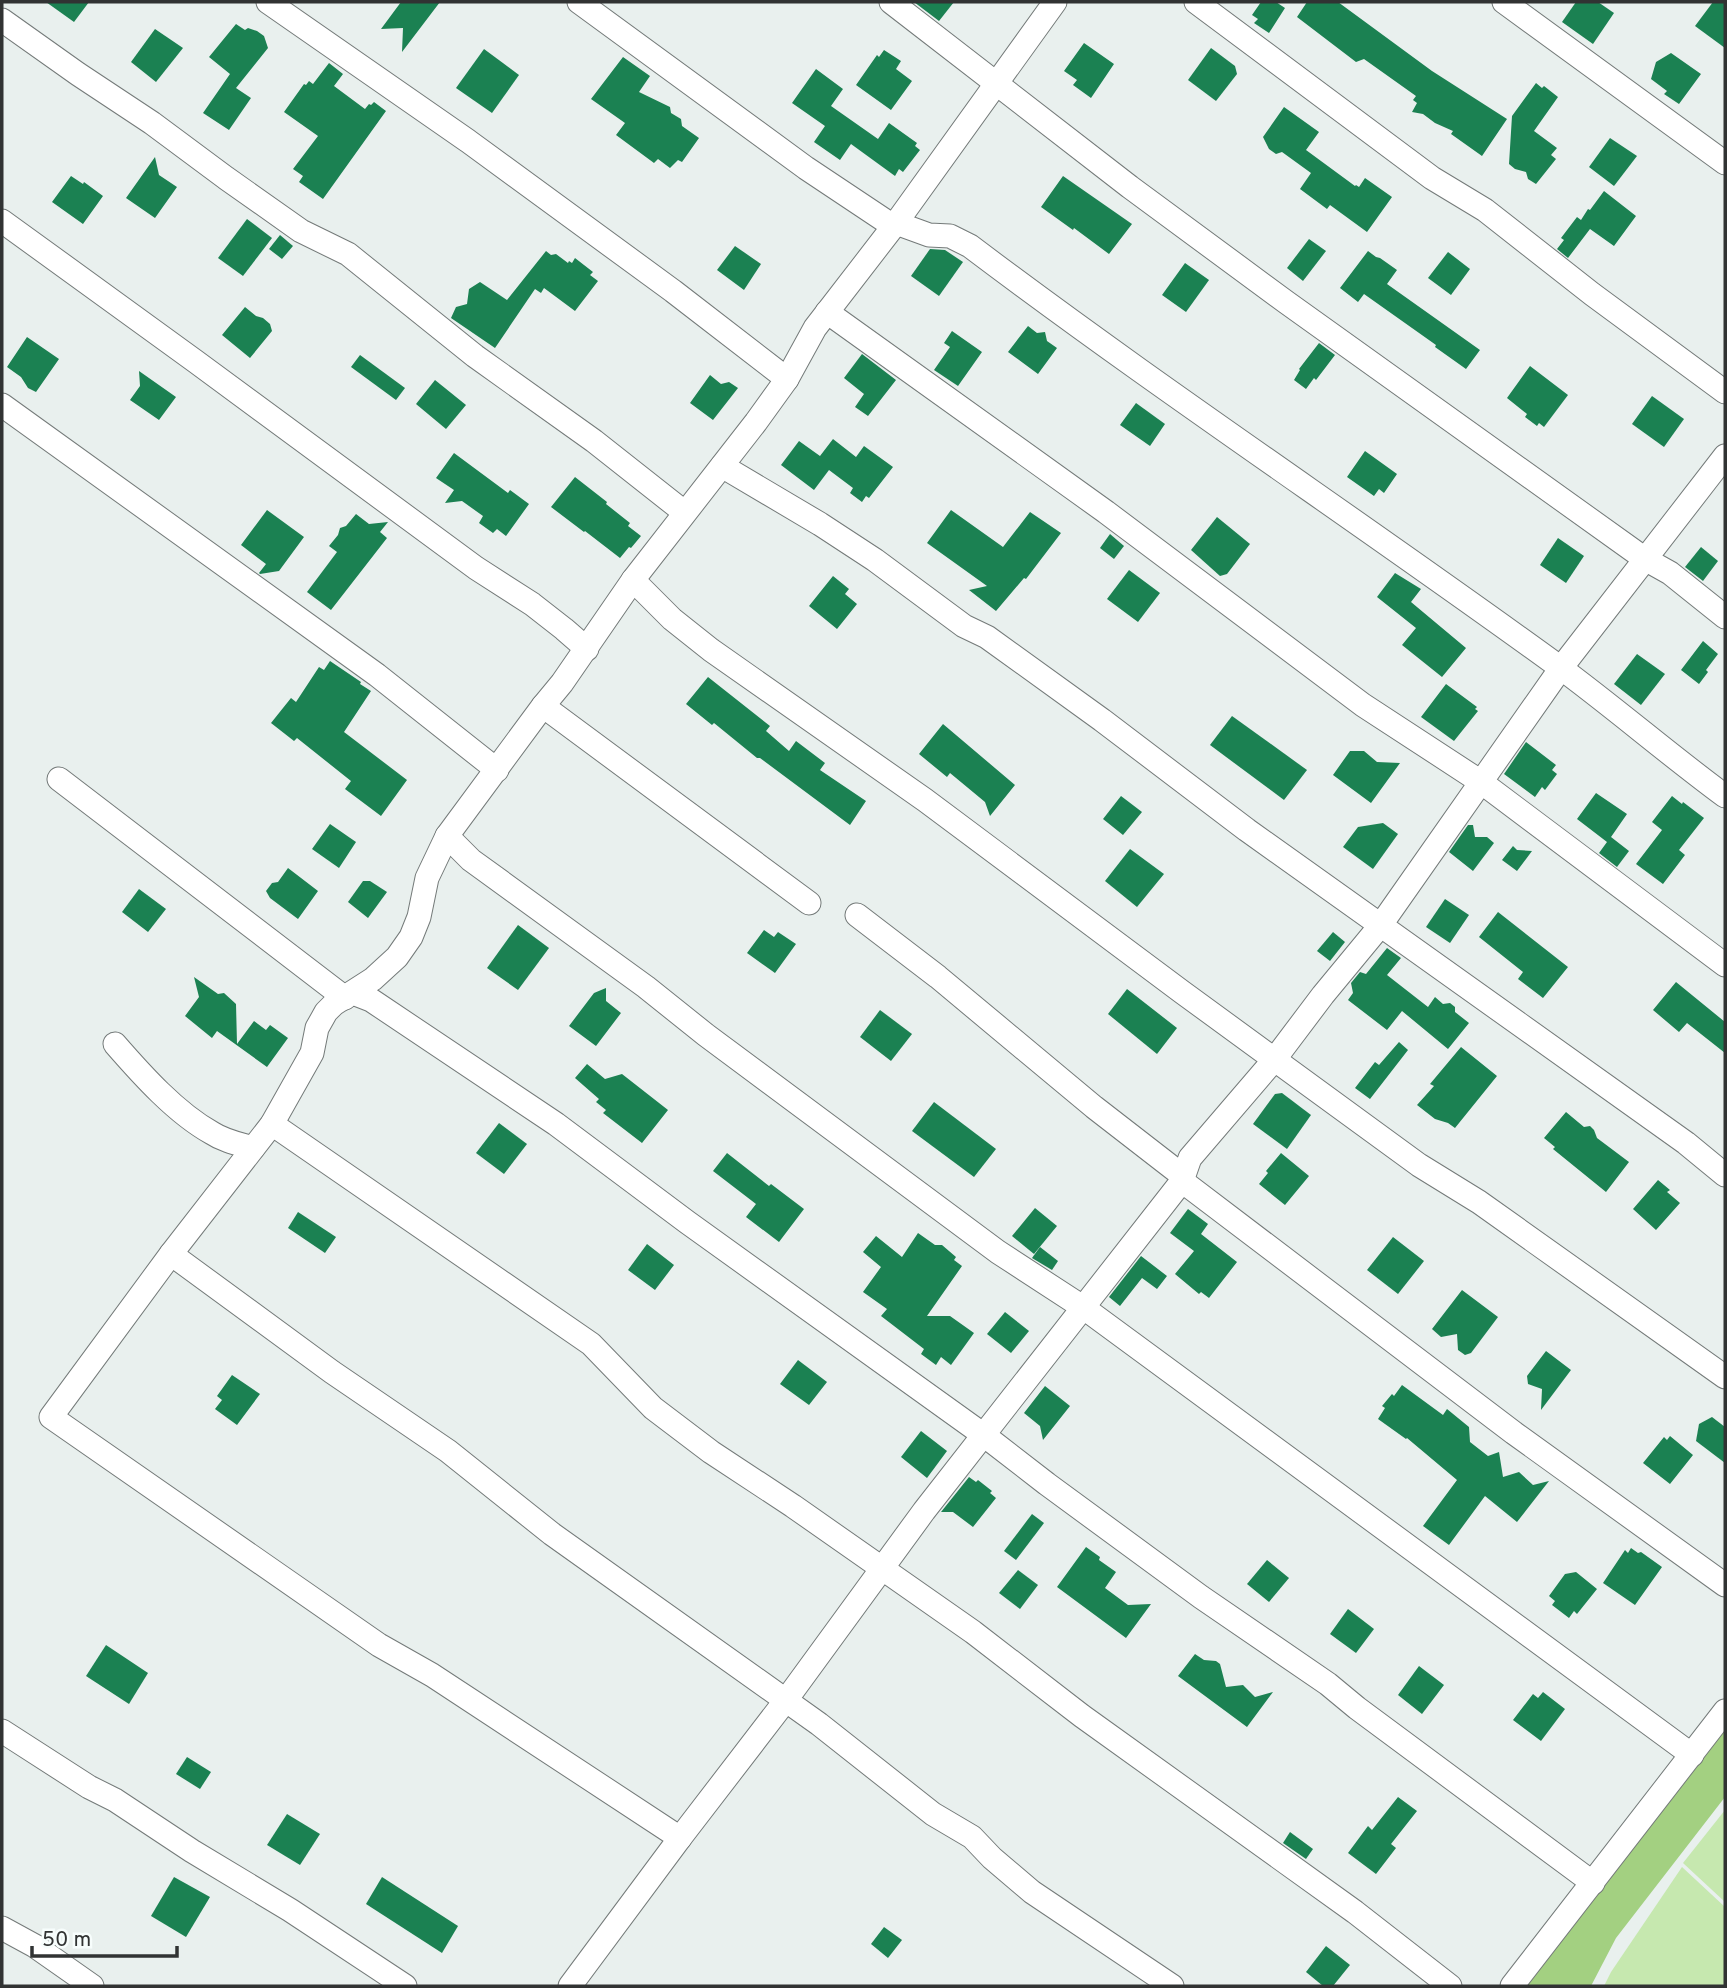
<svg xmlns="http://www.w3.org/2000/svg" width="1727" height="1988" font-family="Overpass,sans-serif">
<style>
.green{fill:#c6e8af}
.forest{fill:#a3d081}
.building{fill:#1b8152}
.lines{fill:none;stroke-linecap:round;stroke-linejoin:round}
.street-casing{stroke:#747a79;stroke-width:25}
.street{stroke:#fff;stroke-width:23}
</style>
<rect width="100%" height="100%" fill="#e9f0ee"/>
<g class="green">
<path d="M1725 1810V1902L1683 1863Z"/>
<path d="M1682 1867 1725 1907V1986H1604L1611 1972Z"/>
</g>
<path class="forest" d="M1725 1721V1797L1616 1938 1591 1986H1515Z"/>
<g class="building">
<path d="M46 2H89L74 22Z"/>
<path d="M401 2H440L402 52 403 28 381 29Z"/>
<path d="M914 2H954L939 21Z"/>
<path d="M1261 2H1276L1285 8 1269 33 1254 23 1258 19 1252 15Z"/>
<path d="M1307 2H1338L1432 71 1507 119 1482 156 1451 134 1453 131 1435 123 1423 114 1412 112 1417 103 1413 100 1416 96 1364 59 1356 62 1297 17Z"/>
<path d="M1576 2H1598L1614 13 1593 44 1562 22Z"/>
<path d="M1713 2H1725V48L1695 26Z"/>
<path d="M236 24 245 30 248 28 257 31 264 36 268 48 236 88 251 98 229 130 203 113 230 74 209 57Z"/>
<path d="M155 29 183 48 156 82 131 62Z"/>
<path d="M1084 43 1114 64 1091 98 1073 85 1077 80 1064 71Z"/>
<path d="M1211 48 1235 66 1237 74 1216 101 1188 80Z"/>
<path d="M484 49 519 75 492 113 456 88Z"/>
<path d="M884 50 901 61 896 69 912 81 891 110 856 85 877 55 879 57Z"/>
<path d="M1671 53 1701 74 1679 104 1664 94 1667 91 1651 79 1656 62Z"/>
<path d="M623 57 650 76 639 92 670 107 671 113 681 119 682 126 699 138 682 162 678 160 670 168 658 159 654 163 616 135 625 123 591 99Z"/>
<path d="M329 63 343 74 334 86 365 109 369 104 371 105 374 102 386 111 323 199 299 182 303 176 293 169 318 136 284 112 304 84 306 85 309 81 313 84Z"/>
<path d="M816 69 843 89 831 106 878 139 889 123 917 143 915 146 920 150 903 172 899 169 895 176 851 144 840 160 814 142 825 126 792 103Z"/>
<path d="M1536 83 1542 88 1544 86 1558 97 1534 131 1557 148 1551 155 1556 159 1536 184 1528 179 1526 172 1515 169 1509 164 1512 116Z"/>
<path d="M1284 107 1319 132 1306 150 1355 186 1356 185 1359 187 1365 178 1392 197 1367 232 1330 205 1327 209 1300 189 1311 173 1282 152 1276 154 1269 149 1263 137Z"/>
<path d="M1610 138 1637 156 1614 186 1589 167Z"/>
<path d="M155 157 159 175 177 187 155 218 126 198Z"/>
<path d="M71 176 83 184 84 182 103 196 83 224 52 202Z"/>
<path d="M1063 176 1132 224 1109 254 1074 228 1073 230 1041 207Z"/>
<path d="M1604 191 1636 216 1614 246 1590 229 1568 258 1557 249 1564 240 1561 238 1577 217 1581 220 1588 209 1590 210Z"/>
<path d="M247 219 272 238 243 276 218 258Z"/>
<path d="M280 235 293 246 282 259 269 249Z"/>
<path d="M1309 239 1326 251 1303 281 1287 268Z"/>
<path d="M735 246 761 264 744 290 717 270Z"/>
<path d="M930 249 945 250 963 262 939 296 911 276Z"/>
<path d="M546 251 551 255 556 254 568 263 569 261 572 263 575 258 593 272 590 275 598 281 575 311 544 288 541 293 535 289 495 348 451 318 456 307 467 304 469 289 480 282 507 300Z"/>
<path d="M1368 251 1376 257 1380 258 1397 270 1387 284 1480 350 1466 369 1435 347 1436 345 1364 294 1358 302 1340 288Z"/>
<path d="M1448 252 1470 269 1451 295 1428 278Z"/>
<path d="M1185 263 1209 280 1186 312 1162 295Z"/>
<path d="M245 307 256 316 263 318 270 324 272 331 250 358 222 335Z"/>
<path d="M1028 326 1037 333 1045 332 1047 341 1057 348 1038 374 1008 352Z"/>
<path d="M952 331 982 352 958 386 934 370 950 347 944 343Z"/>
<path d="M27 337 59 359 36 392 28 388 21 377 7 367Z"/>
<path d="M1319 343 1335 355 1316 380 1314 378 1306 389 1294 380 1300 370 1299 369Z"/>
<path d="M862 354 896 380 868 416 855 407 864 394 844 378Z"/>
<path d="M360 355 405 388 396 400 351 367Z"/>
<path d="M1530 366 1568 395 1544 427 1539 423 1537 426 1525 417 1527 414 1507 398Z"/>
<path d="M139 371 176 397 159 420 130 400 140 386Z"/>
<path d="M710 375 721 384 729 382 738 388 713 420 690 403Z"/>
<path d="M435 380 466 405 446 429 416 404Z"/>
<path d="M1652 396 1684 419 1664 447 1632 424Z"/>
<path d="M1136 403 1165 424 1150 446 1120 425Z"/>
<path d="M833 439 856 457 864 446 893 467 869 498 866 496 862 502 850 493 853 488 829 470 814 490 781 465 799 441 820 456Z"/>
<path d="M1365 451 1397 474 1384 493 1379 489 1374 496 1347 477Z"/>
<path d="M454 453 508 493 510 490 529 504 506 536 497 529 493 533 479 523 483 516 462 501 445 503 454 490 436 478Z"/>
<path d="M575 477 607 502 606 504 630 523 628 526 641 536 631 548 629 547 620 558 585 531 584 532 551 507Z"/>
<path d="M267 510 304 537 279 571 260 574 259 573 266 564 241 545Z"/>
<path d="M951 510 1003 547 1030 512 1061 533 1026 579 1024 578 996 611 969 590 987 586 927 543Z"/>
<path d="M356 514 369 524 388 522 380 532 387 538 331 610 307 592 337 552 329 546 338 535 340 528 346 526Z"/>
<path d="M1217 517 1250 544 1227 574 1220 576 1191 550Z"/>
<path d="M1110 534 1124 546 1114 559 1100 548Z"/>
<path d="M1558 538 1584 556 1566 583 1540 565Z"/>
<path d="M1701 547 1718 561 1703 581 1685 567Z"/>
<path d="M1129 570 1160 593 1138 622 1107 599Z"/>
<path d="M1395 573 1421 589 1411 602 1466 648 1442 677 1402 645 1416 628 1377 597Z"/>
<path d="M833 576 849 589 845 594 857 604 837 629 809 606Z"/>
<path d="M1703 641 1718 654 1706 670 1708 672 1699 684 1681 670Z"/>
<path d="M1637 654 1665 674 1641 705 1614 684Z"/>
<path d="M330 661 361 682 360 684 371 691 344 732 407 780 381 816 345 789 351 781 297 738 294 741 271 723 291 698 296 702 319 667 324 670Z"/>
<path d="M708 677 770 726 766 731 789 751 796 741 825 763 820 770 866 801 850 825 760 758H757L714 723 712 725 686 704Z"/>
<path d="M1446 684 1477 707 1475 709 1478 711 1454 741 1421 717Z"/>
<path d="M1232 716 1307 770 1284 800 1210 745Z"/>
<path d="M943 724 1015 785 990 816 985 802 950 773 947 777 919 754Z"/>
<path d="M1526 742 1556 765 1552 770 1557 774 1545 790 1542 787 1535 797 1504 774Z"/>
<path d="M1350 751H1364L1377 762 1400 763 1371 803 1333 775Z"/>
<path d="M1596 793 1627 814 1611 837 1629 851 1617 867 1599 853 1607 842 1577 819Z"/>
<path d="M1121 796 1142 812 1123 835 1103 819Z"/>
<path d="M1672 796 1682 804 1683 802 1704 818 1679 850 1685 855 1663 884 1636 864 1662 830 1652 822Z"/>
<path d="M1383 823 1398 834 1373 869 1343 847 1358 827Z"/>
<path d="M330 824 356 842 339 868 312 849Z"/>
<path d="M1468 825H1473L1475 837H1487L1494 843 1473 871 1449 852Z"/>
<path d="M1513 846 1517 850 1532 851 1517 871 1502 860Z"/>
<path d="M1130 849 1164 874 1137 907 1105 881Z"/>
<path d="M288 868 318 891 298 919 270 898 266 891 272 883 278 882Z"/>
<path d="M363 881H370L387 892 368 918 348 902Z"/>
<path d="M139 889 166 909 148 932 122 912Z"/>
<path d="M1445 899 1469 915 1450 943 1426 927Z"/>
<path d="M1498 912 1568 967 1543 998 1518 979 1523 972 1479 937Z"/>
<path d="M518 925 549 948 518 990 487 968Z"/>
<path d="M764 930 774 937 778 932 796 944 775 973 747 953Z"/>
<path d="M1333 932 1345 942 1330 961 1317 951Z"/>
<path d="M1387 948 1401 958 1387 975 1428 1007 1435 997 1443 1004 1450 1003 1455 1007V1012L1469 1023 1448 1049 1402 1011 1387 1030 1348 1000 1353 993 1351 983 1360 972 1366 974Z"/>
<path d="M194 977 218 994 224 993 236 1004 237 1044 254 1021 266 1030 270 1025 288 1038 267 1067 217 1031 212 1038 185 1016 199 997Z"/>
<path d="M1676 982 1725 1022V1053L1687 1023 1679 1032 1653 1010Z"/>
<path d="M606 988V1001L621 1013 596 1046 569 1026 594 993Z"/>
<path d="M1127 989 1177 1028 1157 1054 1108 1014Z"/>
<path d="M880 1010 912 1034 891 1061 860 1037Z"/>
<path d="M1399 1042 1408 1050 1370 1099 1355 1088 1375 1062 1379 1065Z"/>
<path d="M1461 1047 1497 1076 1455 1128 1448 1123 1435 1119 1417 1105 1434 1086 1430 1084Z"/>
<path d="M587 1064 605 1079 622 1074 668 1110 642 1143 603 1113 606 1110 596 1102 599 1099 575 1078Z"/>
<path d="M1282 1093 1311 1115 1287 1149 1253 1124 1275 1094Z"/>
<path d="M934 1102 996 1149 974 1177 912 1131Z"/>
<path d="M1566 1112 1584 1127 1590 1126 1594 1130 1597 1138 1629 1162 1606 1192 1553 1149 1555 1147 1544 1138Z"/>
<path d="M499 1123 527 1144 504 1174 476 1153Z"/>
<path d="M727 1153 769 1186 771 1184 804 1209 779 1242 746 1217 756 1204 713 1171Z"/>
<path d="M1281 1153 1309 1176 1285 1205 1259 1184 1268 1173 1266 1171Z"/>
<path d="M1658 1180 1670 1190 1667 1192 1680 1203 1656 1230 1633 1209Z"/>
<path d="M1035 1208 1057 1226 1034 1254 1012 1236Z"/>
<path d="M1188 1209 1208 1224 1201 1234 1237 1262 1209 1298 1201 1292 1199 1294 1175 1274 1194 1251 1170 1233Z"/>
<path d="M298 1212 336 1237 325 1253 288 1228Z"/>
<path d="M918 1233 935 1245H942L956 1257 954 1260 962 1266 927 1316H950L974 1333 951 1365 941 1357 936 1365 921 1354 924 1349 881 1316 887 1309 863 1292 881 1267 863 1252 876 1236 902 1257Z"/>
<path d="M1393 1237 1424 1261 1398 1294 1367 1270Z"/>
<path d="M647 1244 674 1265 655 1290 628 1270Z"/>
<path d="M1040 1247 1058 1261 1052 1270 1032 1258Z"/>
<path d="M1141 1256 1167 1276 1157 1289 1142 1278 1120 1306 1109 1297Z"/>
<path d="M1462 1290 1498 1317 1471 1353 1465 1355 1458 1350 1457 1334 1441 1337 1432 1329Z"/>
<path d="M1005 1312 1029 1331 1011 1353 987 1334Z"/>
<path d="M1546 1351 1571 1370 1541 1410 1542 1389 1528 1384 1527 1376Z"/>
<path d="M798 1360 827 1382 809 1405 780 1384Z"/>
<path d="M232 1375 260 1394 237 1425 215 1409 222 1400 217 1396Z"/>
<path d="M1402 1385 1443 1415 1447 1409 1469 1427 1470 1442 1488 1456 1499 1452 1503 1477 1519 1472 1533 1485 1549 1481 1517 1522 1485 1496 1449 1545 1423 1526 1457 1480 1407 1438 1406 1439 1378 1419 1385 1408 1382 1406 1392 1394 1394 1396Z"/>
<path d="M1045 1386 1070 1406 1043 1440 1040 1426 1024 1413Z"/>
<path d="M1712 1417 1725 1427V1463L1696 1441 1699 1424Z"/>
<path d="M921 1431 947 1451 927 1478 901 1457Z"/>
<path d="M1670 1436 1693 1455 1670 1484 1643 1463 1664 1437 1667 1440Z"/>
<path d="M969 1477 976 1482 978 1480 992 1491 990 1493 996 1498 973 1527 953 1512H941Z"/>
<path d="M1032 1514 1044 1523 1016 1560 1004 1551Z"/>
<path d="M1086 1547 1100 1557 1099 1560 1116 1572 1105 1588 1128 1605 1151 1604 1126 1638 1057 1587Z"/>
<path d="M1631 1548 1638 1553 1641 1552 1662 1567 1635 1605 1603 1583 1625 1550 1628 1553Z"/>
<path d="M1267 1560 1289 1578 1269 1602 1247 1584Z"/>
<path d="M1018 1570 1038 1585 1020 1609 999 1593Z"/>
<path d="M1576 1572 1597 1589 1577 1614 1574 1611 1569 1618 1552 1605 1555 1601 1549 1596 1565 1574Z"/>
<path d="M1348 1609 1374 1629 1356 1653 1330 1634Z"/>
<path d="M106 1645 148 1673 129 1704 86 1676Z"/>
<path d="M1195 1654 1204 1660 1216 1661 1220 1664 1226 1687 1243 1685 1255 1697 1273 1692 1247 1727 1178 1676Z"/>
<path d="M1419 1666 1444 1685 1422 1714 1398 1695Z"/>
<path d="M1543 1692 1565 1709 1541 1741 1513 1720 1533 1694 1538 1698Z"/>
<path d="M187 1757 211 1772 200 1789 176 1774Z"/>
<path d="M1398 1797 1417 1811 1391 1844 1396 1848 1376 1874 1348 1853 1368 1826 1372 1830Z"/>
<path d="M287 1814 320 1834 300 1865 267 1845Z"/>
<path d="M1290 1832 1313 1849 1306 1859 1283 1843Z"/>
<path d="M174 1877 210 1897 186 1937 151 1916Z"/>
<path d="M382 1877 458 1926 442 1953 366 1904Z"/>
<path d="M884 1927 902 1940 888 1958 871 1944Z"/>
<path d="M1326 1946 1350 1965 1333 1986H1323L1306 1972Z"/>
</g>
<g class="lines">
<g class="street-casing">
<g id="street">
<path d="M268 2 468 141 673 291 787 379"/>
<path d="M579 2 806 168 893 226"/>
<path d="M891 2 1130 187 1286 302 1645 559 1670 573 1725 617"/>
<path d="M1196 2 1432 178 1485 210 1592 294 1725 392"/>
<path d="M1504 2 1725 163"/>
<path d="M2 20 78 74 152 123 226 178 301 231 348 254 475 356 594 441 684 512"/>
<path d="M2 221 195 361 476 568 532 604 564 629 587 649"/>
<path d="M896 223 929 235 950 236 970 246C1162 391 1363 524 1558 666 1615 708 1668 754 1725 796"/>
<path d="M827 312 1106 512 1363 705 1481 782 1725 965"/>
<path d="M2 405 377 675 497 770"/>
<path d="M722 466 820 524 875 560 964 626 987 637 1102 720 1247 830 1686 1143 1725 1175"/>
<path d="M633 580 672 619 711 650 925 800 1182 992 1419 1165 1479 1202 1725 1377"/>
<path d="M543 706 809 903"/>
<path d="M59 779 345 998"/>
<path d="M447 836 471 860 646 987 706 1035 998 1252 1084 1308 1692 1755"/>
<path d="M857 915 938 977 1094 1107 1183 1176"/>
<path d="M353 993 371 1000 556 1124 687 1222 985 1436 1047 1484 1201 1597 1328 1684 1357 1708 1593 1883"/>
<path d="M115 1044C142 1075 176 1113 212 1133 224 1141 239 1144 253 1148"/>
<path d="M272 1124 591 1344 653 1408 711 1452 793 1506 973 1632 1082 1716 1355 1912 1450 1986"/>
<path d="M1182 1181 1514 1433 1725 1585"/>
<path d="M171 1254 332 1372 448 1451 552 1534 819 1724 933 1814 972 1837 992 1858 1032 1892 1172 1986"/>
<path d="M2 1731 89 1787 115 1800 192 1851 290 1910 405 1986"/>
<path d="M680 1838 786 1700 924 1511 1182 1181 1190 1158 1274 1060 1323 995 1380 926 1561 668 1725 456"/>
<path d="M2 1928 35 1946 92 1986"/>
<path d="M570 1986 680 1838 432 1675 379 1645 51 1417 171 1254 272 1124 312 1053 317 1028 326 1012 334 1004 373 979 397 957 411 937 419 917 427 878 447 836 543 706 562 683 633 580 756 422 787 379 815 328 896 223 1055 2"/>
<path d="M1512 1986 1725 1711"/>
</g>
</g>
<use href="#street" class="street"/>
</g>
<rect width="1727" height="1988" fill="none" stroke="#313333" stroke-width="7"/>
<path d="M32 1946v10h145v-10" fill="none" stroke="#313333" stroke-width="3.5"/>
<text x="42" y="1946" font-size="21" fill="#313333" stroke="#f7fdfc" stroke-width="5" paint-order="stroke">50 m</text>
</svg>
